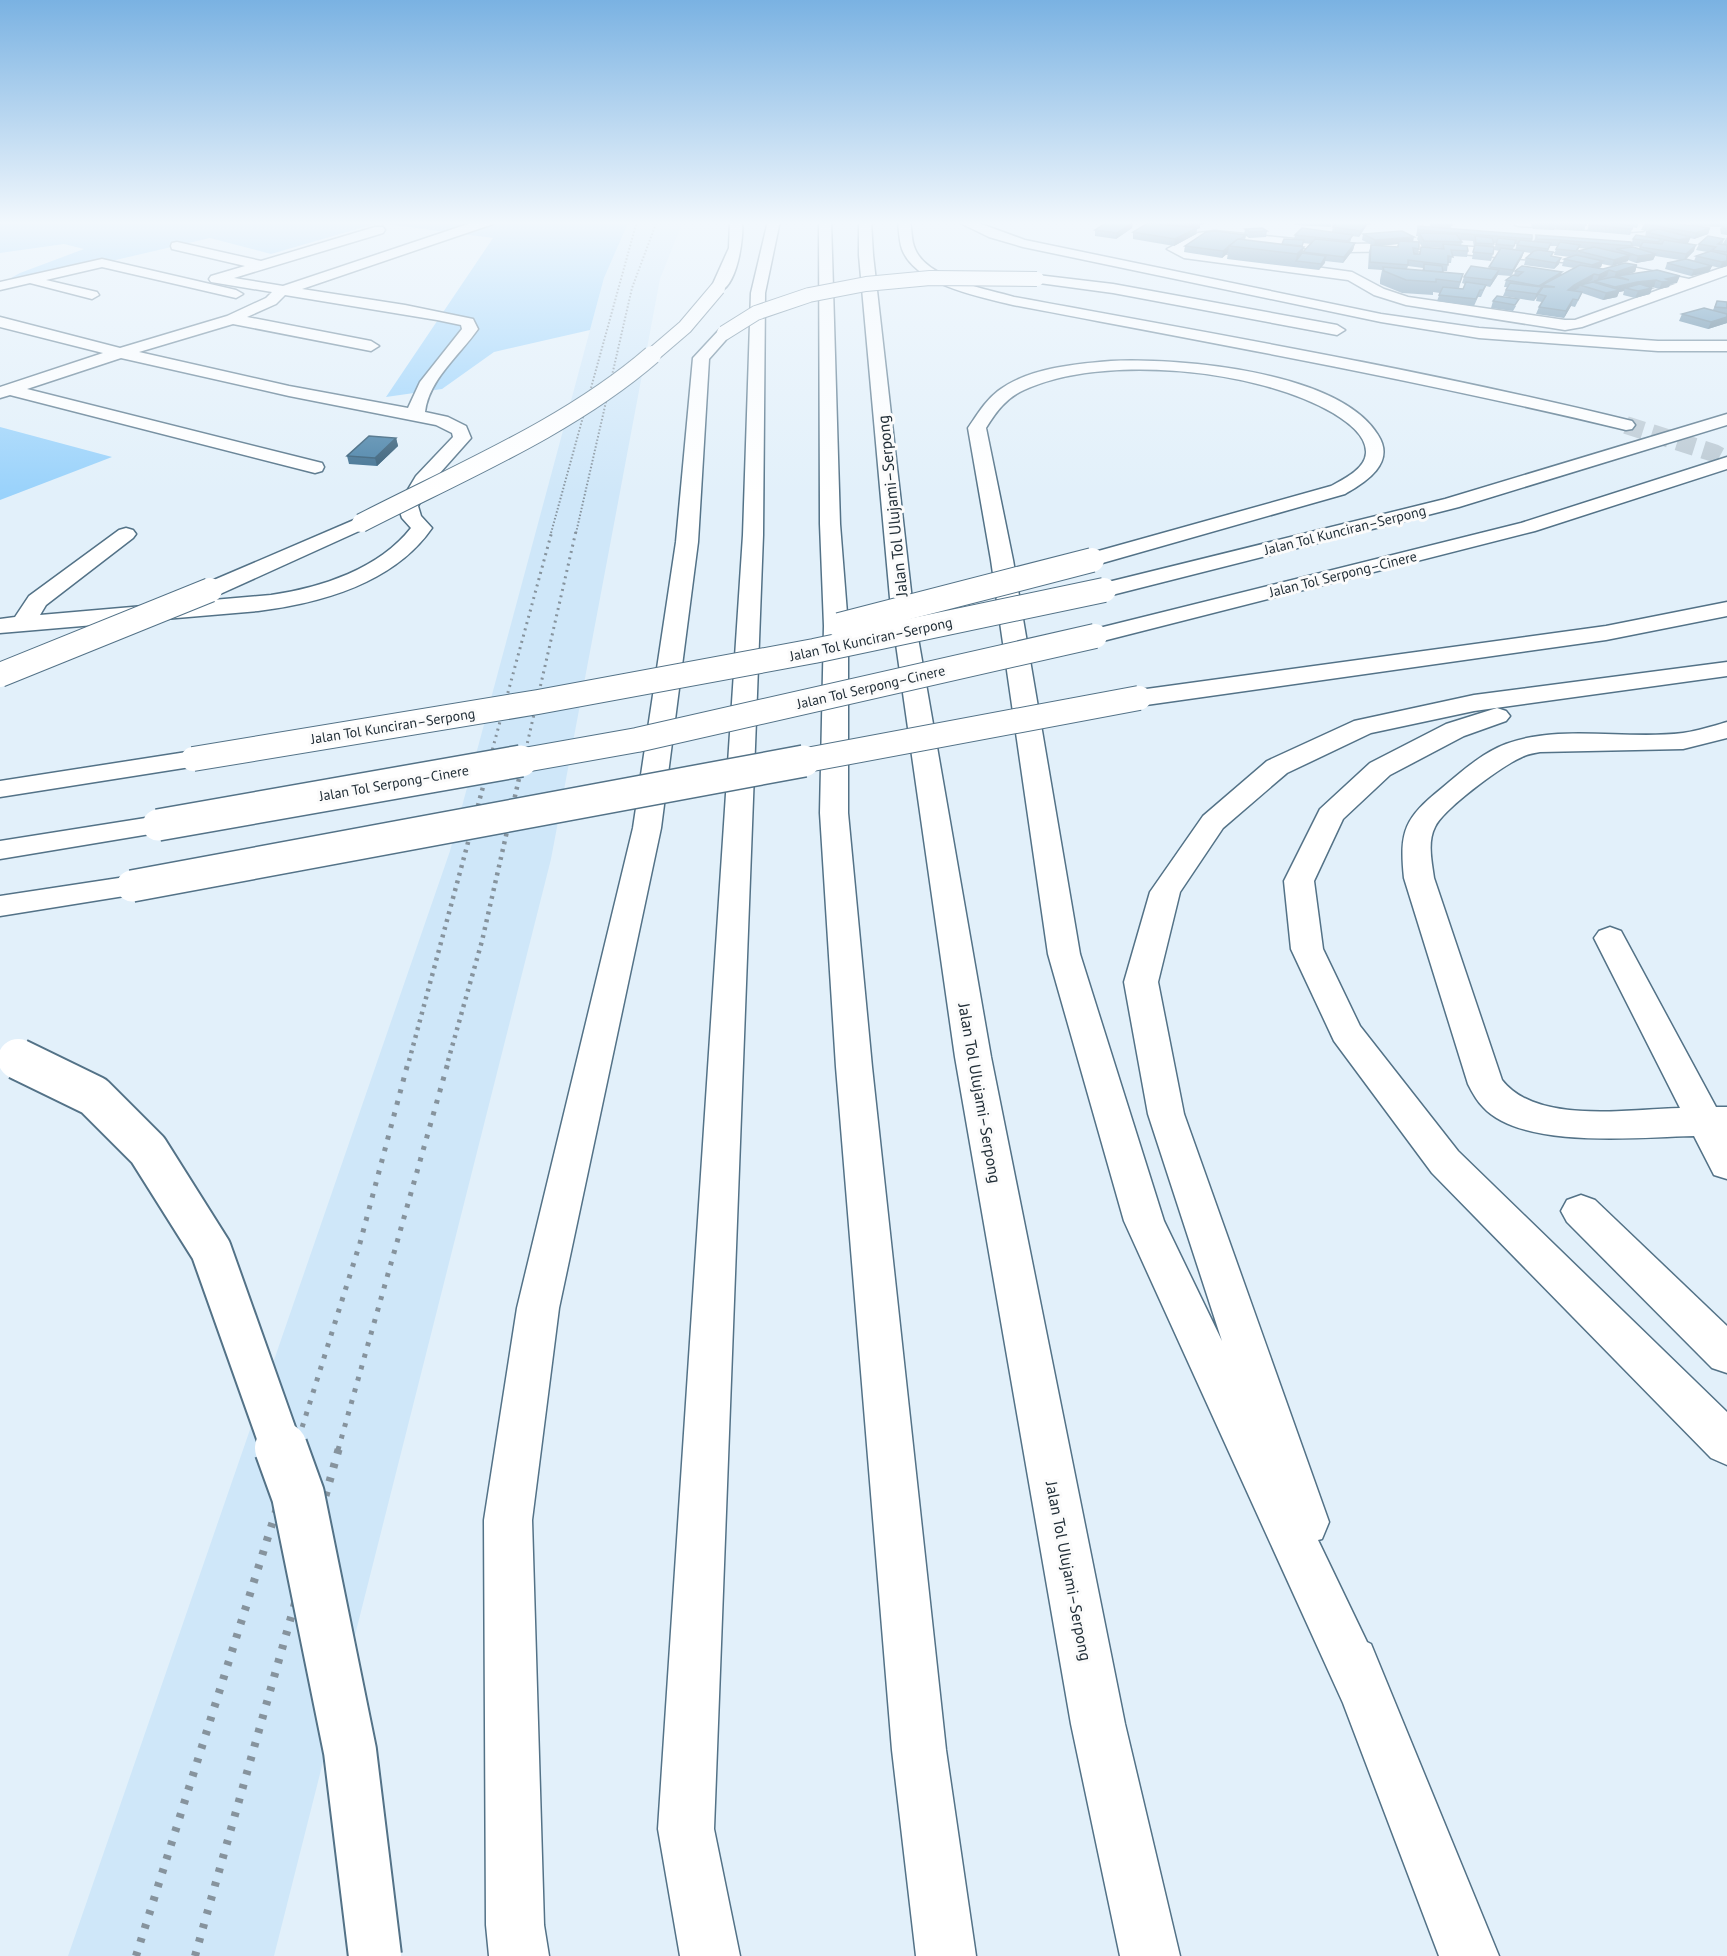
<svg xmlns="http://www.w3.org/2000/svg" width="1727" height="1956" font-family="'PT Sans',sans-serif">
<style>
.built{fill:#cfe7f9}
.green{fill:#99d2fb}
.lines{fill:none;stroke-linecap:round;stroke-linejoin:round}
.highway-tunnel{stroke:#bbc9d3;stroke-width:18;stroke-dasharray:18 9;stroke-linecap:butt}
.minor-casing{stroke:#537287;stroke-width:3}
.highway-casing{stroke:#537287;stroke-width:3}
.minor{fill:#fff;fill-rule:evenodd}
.highway{fill:#fff;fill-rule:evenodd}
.rail-far4{stroke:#86939d;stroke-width:2;stroke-dasharray:1.5 2;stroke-linecap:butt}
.rail-far3{stroke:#86939d;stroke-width:3;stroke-dasharray:2 4.5;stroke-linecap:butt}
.rail-far2{stroke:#86939d;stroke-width:4.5;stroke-dasharray:3 5;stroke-linecap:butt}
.rail-far1{stroke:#86939d;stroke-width:5;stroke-dasharray:4 8;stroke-linecap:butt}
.rail{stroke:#86939d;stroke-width:8;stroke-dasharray:4.5 10;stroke-linecap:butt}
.highway-bridge-far5-casing{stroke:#537287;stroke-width:16;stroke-linecap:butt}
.highway-bridge-far4-casing{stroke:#537287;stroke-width:20;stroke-linecap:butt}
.highway-bridge-far3-casing{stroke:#537287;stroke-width:26;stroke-linecap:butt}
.highway-bridge-far2-casing{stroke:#537287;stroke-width:34;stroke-linecap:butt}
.highway-bridge-far1-casing{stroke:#537287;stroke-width:44;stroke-linecap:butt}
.highway-bridge-casing{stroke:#537287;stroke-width:56;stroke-linecap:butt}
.highway-bridge-far5{stroke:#fff;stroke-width:14}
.highway-bridge-far4{stroke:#fff;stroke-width:18}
.highway-bridge-far3{stroke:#fff;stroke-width:24}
.highway-bridge-far2{stroke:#fff;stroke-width:31}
.highway-bridge-far1{stroke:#fff;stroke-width:40}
.highway-bridge{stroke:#fff;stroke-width:52}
.wall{fill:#3d6e8f;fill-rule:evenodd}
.shaded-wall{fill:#325a74}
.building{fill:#4780a6;stroke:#325a74;stroke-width:1.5}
.labels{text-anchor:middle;stroke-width:6;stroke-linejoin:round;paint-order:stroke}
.far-street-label{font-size:14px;fill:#212e37;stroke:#fbfbfb}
.street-label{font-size:16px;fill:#212e37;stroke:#fbfbfb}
</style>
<rect width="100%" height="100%" fill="#e2f0fa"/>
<path class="built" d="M629 221H683L660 279 551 859 274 1956H68L450 851 604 278Z"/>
<g class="green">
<path d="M0 221H629L604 278 590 330 494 352 442 389 386 397 493 238 378 223 271 254 210 238 0 287V284L20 273 84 249 64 244 0 253Z"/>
<path d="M0 427 112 457 0 500Z"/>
</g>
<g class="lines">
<path class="highway-tunnel" d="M1626 425 1714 453 1727 460"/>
<g class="minor-casing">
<g id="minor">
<path d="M477 221H495L493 224 302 289 405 305 473 319 478 329C460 355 429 379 425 412L448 417 466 426 471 438 431 483 418 506 421 516 432 528C394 583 322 603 258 611L0 633V619L15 617 29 596 119 530 126 528 133 530 136 534 133 538 46 605 40 615 271 595C321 588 379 569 411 528L402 518 398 506 416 476 453 437 452 433 436 425 289 396 121 358 27 389 322 463 324 467 322 471 315 473 10 395 0 398V387L103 353 0 327V317L120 348 227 316 266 298 272 292 211 282 209 279 211 276 245 266 172 249 171 246 172 243 177 242 261 261 375 227H383L385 230 383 233 234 278 283 286ZM285 295 437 320 461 325 462 329 420 382 408 408 289 386 139 352 233 324 371 351 379 346 371 341 247 317 276 304Z"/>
<path d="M1514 221 1629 224H1636L1635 221H1647L1649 227 1643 231 1629 232 1519 226 1515 225Z"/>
<path d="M1215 231 1344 244 1422 243 1575 255 1689 279 1727 266V275L1582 327 1565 330 1406 305 1374 295 1348 280 1184 258 1167 249 1198 233ZM1215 239 1344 252 1422 251 1575 263 1675 284 1575 320H1565L1408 297 1384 289 1352 272 1184 249 1205 240Z"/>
<path d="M102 259 236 290 243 294 236 298 102 267 46 280 97 292 99 295 92 299 30 283 0 290V282Z"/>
<path d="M1727 722V738L1683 749 1540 752C1534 753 1528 754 1522 757 1503 765 1443 809 1435 827 1427 842 1432 863 1434 878L1502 1080C1537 1125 1629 1109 1680 1108L1594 938 1599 931 1610 927 1621 931 1716 1107H1727V1179L1714 1175 1694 1136C1641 1137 1522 1150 1483 1107 1477 1101 1472 1092 1468 1084L1404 878C1399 830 1405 818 1442 788 1461 772 1482 753 1506 744 1559 724 1626 740 1683 733 1697 731 1713 726 1727 722Z"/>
<path d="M1581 1195 1595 1200 1727 1326V1373L1712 1368 1567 1222 1561 1211 1567 1200Z"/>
</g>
</g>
<g class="highway-casing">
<g id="highway">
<path d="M730 221H742C744 238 737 288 718 292L711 288 729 248Z"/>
<path d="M768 221H780L765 293 763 535 714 1829 740 1956H680L658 1829 743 535 751 293Z"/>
<path d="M819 221H831L840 524 848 626V813L872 1067 946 1750 976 1956H916L892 1750 836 1067 820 813 824 626 820 524Z"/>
<path d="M859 221H871L873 255 913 609 991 1057 1125 1724 1180 1956H1120L1071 1724 955 1057 891 609 859 255Z"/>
<path d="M898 221H910C912 230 911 241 915 249 927 279 987 289 1014 297 1221 335 1428 371 1632 421L1635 425 1632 429 1626 430C1423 381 1218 344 1013 305 981 297 915 285 902 249 899 240 899 230 898 221Z"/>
<path d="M956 221H973L1025 240 1381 314 1479 328 1658 341H1727V351H1658L1479 338 1381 322 1023 247 989 237Z"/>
<path d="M1037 275 1113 284 1337 325 1345 330 1337 335 1113 293 1032 282 1030 279Z"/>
<path d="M724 328 732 333 709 359 698 542 661 828 559 1308 532 1520 544 1925 549 1956H489L486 1925 484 1520 517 1308 633 828 676 542 693 358 719 330Z"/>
<path d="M1111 361C1180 358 1339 371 1378 435 1396 463 1366 482 1345 494L1092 566 1084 565 1081 560 1084 555 1331 486C1344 479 1365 469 1366 453 1367 435 1346 421 1333 413 1258 369 1103 353 1024 390 1006 398 996 412 986 428L1013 560 1080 954 1164 1221 1222 1341 1148 1114 1124 982 1150 892 1203 816 1267 761 1354 721 1474 695 1727 662V676L1474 711 1371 733 1287 773 1223 828 1180 892 1158 982 1184 1114 1329 1522 1322 1539 1318 1540 1367 1642 1371 1644 1499 1956H1439L1343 1703 1124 1221 1048 954 991 560 968 428C977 415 985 401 998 391 1028 368 1075 364 1111 361Z"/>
<path d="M1727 414V425L1459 507 1104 597 1096 595 1093 590 1096 585 1445 499Z"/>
<path d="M1727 457V469L1535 531 1095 643 1087 641 1083 636 1087 631 1521 523Z"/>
<path d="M361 517 368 519 371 523 368 527 218 595 210 597 202 595 199 590 202 585Z"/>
<path d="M1727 602V616L1606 640 1139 706 1130 703 1126 698 1130 693 1139 690 1606 626Z"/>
<path d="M1497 708 1506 711 1510 716 1506 721 1464 736 1390 775 1343 819 1314 881 1323 949 1360 1026 1458 1151 1727 1412V1465L1711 1458 1432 1173 1334 1041 1291 949 1284 881 1320 809 1370 763 1446 724Z"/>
<path d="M193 751 203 753 206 759 203 765 0 797V781Z"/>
<path d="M158 816 168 819 172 825 168 831 0 859V841Z"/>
<path d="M132 876 143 879 147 886 143 893 0 916V896Z"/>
</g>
</g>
<use href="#minor" class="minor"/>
<use href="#highway" class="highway"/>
<g class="rail-far4">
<path d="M551 533 637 221"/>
<path d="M576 533 632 288 657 221"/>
</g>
<g class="rail-far3">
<path d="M489 762 552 531"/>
<path d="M523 762 576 531"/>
</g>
<g class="rail-far2">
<path d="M409 1061 490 761"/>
<path d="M448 1061 482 941 523 761"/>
</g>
<g class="rail-far1">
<path d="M295 1450 360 1243 409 1059"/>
<path d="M338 1450 449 1059"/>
</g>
<g class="rail">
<path d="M136 1956 296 1448"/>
<path d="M195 1956 339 1448"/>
</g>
<g class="highway-bridge-far5-casing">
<g id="highway-bridge-far5">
<path d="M724 333 756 313 809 295 866 284 930 278 1037 279"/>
<path d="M650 357 685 327 718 288"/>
</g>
</g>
<g class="highway-bridge-far4-casing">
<path id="highway-bridge-far4" d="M361 523C458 473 569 427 652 355"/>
</g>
<g class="highway-bridge-far3-casing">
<g id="highway-bridge-far3">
<path d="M839 625 1092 560"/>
<path d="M0 675 210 590"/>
<path d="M193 759 538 702 814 651 1104 590"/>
<path d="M513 762 637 740 1095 636"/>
<path d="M796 762 1139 698"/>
</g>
</g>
<g class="highway-bridge-far2-casing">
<g id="highway-bridge-far2">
<path d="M158 825 521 761"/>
<path d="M132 886 804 761"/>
<path d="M18 1059 21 1061"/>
</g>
</g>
<g class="highway-bridge-far1-casing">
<path id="highway-bridge-far1" d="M18 1059 94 1096 148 1150 211 1250 282 1450"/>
</g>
<g class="highway-bridge-casing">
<path id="highway-bridge" d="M281 1448 298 1495 350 1751 375 1956"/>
</g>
<use href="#highway-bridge-far5" class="highway-bridge-far5"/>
<use href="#highway-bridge-far4" class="highway-bridge-far4"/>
<use href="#highway-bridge-far3" class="highway-bridge-far3"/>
<use href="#highway-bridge-far2" class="highway-bridge-far2"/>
<use href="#highway-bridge-far1" class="highway-bridge-far1"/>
<use href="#highway-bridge" class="highway-bridge"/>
</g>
<g class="wall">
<path d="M1152 221H1211V222L1200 225V228L1197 229 1196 234 1174 246 1133 239V232L1160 224Z"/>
<path d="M1295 221H1332L1331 227 1295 225Z"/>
<path d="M1333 221H1371L1370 225H1367L1359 237 1352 236 1350 243H1355L1353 250 1343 263 1325 261 1319 270 1227 259 1228 253 1222 258 1184 252 1185 246 1244 235 1245 229 1267 231 1266 237 1249 238 1246 236 1245 240 1282 244 1294 239 1295 235 1332 232 1333 226H1332ZM1303 243 1311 244 1303 253H1302Z"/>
<path d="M1426 221H1455L1454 223H1452L1451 228 1532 239V241H1534L1536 235 1631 245 1633 239 1645 237 1646 232 1650 231 1641 230 1644 224 1647 223 1645 221H1727V235L1721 234 1720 229 1721 227 1693 226 1710 228 1708 234 1694 239 1690 238 1688 243 1687 244 1694 251 1686 259 1694 261 1696 256 1707 252 1696 250 1699 244 1724 239 1722 245 1727 237V266L1720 268 1712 266 1709 272 1691 276 1665 269 1667 263 1680 260 1655 256 1653 260 1636 263 1628 260V261L1612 266 1602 264 1601 267 1598 268 1603 269 1637 265 1635 272 1625 275 1677 283 1670 284 1669 287 1659 289 1652 287V288L1650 294 1635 298 1623 295 1624 291 1619 292 1617 297 1603 300 1582 293 1575 307 1571 306 1564 318 1536 314 1539 307 1542 302 1536 301 1537 296 1534 301 1503 296 1507 287H1504L1506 280 1514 275 1515 271 1561 275 1574 268 1562 266 1564 259 1570 257 1554 255 1557 246H1550L1548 251 1553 252 1552 256 1559 264 1554 269 1524 265 1526 258 1531 253 1524 252 1522 257 1511 276 1498 275 1490 287 1486 286 1481 297H1478L1474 306 1437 301 1440 293 1433 292V295L1402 293 1380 284V280L1382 270 1368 269 1369 251 1371 245H1372L1362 240 1363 234 1413 242 1419 249 1418 254H1419L1421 247 1442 249V248L1422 247 1417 239 1418 236H1416L1418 226 1430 227V222ZM1678 222H1688L1693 226 1677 224ZM1460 240 1473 241 1474 248 1472 259 1491 261 1493 254 1494 243H1496L1494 250 1500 251 1489 269 1464 277 1462 283 1465 284 1463 289 1459 288 1463 274 1443 272 1442 271H1447L1448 263H1451L1452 256 1467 257 1468 251 1461 245 1462 242ZM1398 244 1397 247 1380 246ZM1515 244H1517L1515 250 1513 249ZM1632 246 1640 247 1639 249 1631 247ZM1579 248 1587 249 1578 251ZM1408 266 1423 268 1422 271 1407 269Z"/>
<path d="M1530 221H1554L1555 222V221H1599L1617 224V223L1607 222V221L1639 222 1637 228 1633 227 1630 235 1587 231 1589 224H1586V225L1584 231 1557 229 1555 227 1554 230 1533 229 1530 223Z"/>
<path d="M1133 222 1132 228 1116 239 1095 236V230Z"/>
<path d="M1497 296 1516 306 1513 311 1491 308 1493 301Z"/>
<path d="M1717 301 1727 302V323L1708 329 1679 321 1682 314 1713 310Z"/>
<path d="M396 438 398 446 377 466 349 464 347 456Z"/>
</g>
<g class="shaded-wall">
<path d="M1166 221H1172L1171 224 1166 225Z"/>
<path d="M1200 221H1211V222L1200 225V228L1197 229 1196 234 1174 246 1175 239 1189 230 1190 224 1200 222Z"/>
<path d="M1367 221 1366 226 1359 237 1361 231Z"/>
<path d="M1133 222 1132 228 1116 239 1117 233Z"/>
<path d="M1710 228 1708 234 1694 239 1696 233Z"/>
<path d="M1414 237 1413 243 1399 241 1398 244 1374 246 1375 240Z"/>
<path d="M1691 237 1688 243 1677 246 1679 240Z"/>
<path d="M1304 240 1302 249 1304 247 1301 259 1296 261 1295 267 1297 254Z"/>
<path d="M1355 243 1353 250 1343 263 1344 257Z"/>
<path d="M1696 245 1694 251 1684 261 1686 254Z"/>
<path d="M1229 247 1228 253 1222 258 1223 251Z"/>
<path d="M1524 251 1522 257 1511 276 1513 270Z"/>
<path d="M1656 254 1653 260 1636 263 1638 256Z"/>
<path d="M1630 255 1628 261 1612 266 1614 260Z"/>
<path d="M1326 256 1325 263 1319 270 1321 264Z"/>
<path d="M1561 258 1559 264 1554 269 1556 263Z"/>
<path d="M1603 261 1601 267 1589 272 1592 265Z"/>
<path d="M1727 261V266L1720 268 1722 262Z"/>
<path d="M1637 265 1635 272 1619 277 1617 276V277L1614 278 1616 272Z"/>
<path d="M1712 266 1709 272 1691 276 1694 270Z"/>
<path d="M1499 270 1497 276 1490 287 1492 280Z"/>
<path d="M1609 270 1607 276 1597 281 1599 275Z"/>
<path d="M1562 272 1560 279 1542 285 1539 294 1534 301 1539 286Z"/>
<path d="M1594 274 1592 280 1582 286 1580 285 1579 288 1572 292 1568 290 1574 285Z"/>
<path d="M1680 276 1677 283 1670 284 1669 287 1659 289 1662 282 1666 279Z"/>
<path d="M1656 280 1654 287 1631 290 1625 288 1624 291 1619 292 1617 297 1603 300 1606 293 1613 291 1615 287 1637 282Z"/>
<path d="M1652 288 1650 294 1635 298 1638 291Z"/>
<path d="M1573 299 1571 306 1564 318 1566 311Z"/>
<path d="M1727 317V323L1708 329 1711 322Z"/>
<path d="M396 438 398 446 377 466 375 458Z"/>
</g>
<g class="building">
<path d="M1109 221H1125L1133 222 1117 233 1095 230Z"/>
<path d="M1177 221H1198L1201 222 1190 224Z"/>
<path d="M1338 221H1367L1361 231 1333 227Z"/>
<path d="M1431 221H1452V225L1431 224Z"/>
<path d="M1534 221H1554L1556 224 1535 223Z"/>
<path d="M1558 221H1583L1586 225 1559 223Z"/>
<path d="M1590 221H1599L1633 226 1632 229 1589 225Z"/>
<path d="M1652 221H1657L1710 228 1696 233 1644 224Z"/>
<path d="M1148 223 1197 228 1175 239 1133 232Z"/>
<path d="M1722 223 1727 224V229L1723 228Z"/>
<path d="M1418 226 1532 235V239L1418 230Z"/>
<path d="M1262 228 1267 231 1250 232 1245 229Z"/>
<path d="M1302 228 1353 235 1348 241 1295 235Z"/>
<path d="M1658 229 1691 237 1679 240 1646 232Z"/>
<path d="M1215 231 1246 235 1240 239H1238L1223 251 1185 246 1206 232Z"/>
<path d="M1402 231 1414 237 1375 240 1363 234Z"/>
<path d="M1419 233 1456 234 1462 242 1424 241Z"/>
<path d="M1536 235 1631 242 1632 246 1558 240 1537 239Z"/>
<path d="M1636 235 1661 239 1658 242 1633 239Z"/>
<path d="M1475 236 1492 238 1494 244 1476 243Z"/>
<path d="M1708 236 1724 239 1718 244 1727 245V252L1712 250 1716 247 1699 244Z"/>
<path d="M1498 238 1516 240 1514 246 1496 244Z"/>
<path d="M1238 239 1304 247 1297 254 1229 246Z"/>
<path d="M1284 239 1304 240 1302 246 1282 244Z"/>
<path d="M1315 239 1355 243 1344 257 1303 252Z"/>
<path d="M1520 240 1551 243 1548 249 1517 245Z"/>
<path d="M1664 240 1696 245 1686 254 1640 247 1643 242 1662 244Z"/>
<path d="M1399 241 1419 242V249L1413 248 1414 254H1420L1421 247 1444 249 1443 244 1467 246 1468 251 1451 250 1453 257 1448 256V265L1408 260V265L1370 262 1371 245 1398 247Z"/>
<path d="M1560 242 1580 245 1576 251 1556 249Z"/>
<path d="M1475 245 1494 247 1493 254 1473 252Z"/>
<path d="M1594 247 1630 255 1614 260 1578 251Z"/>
<path d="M1633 247 1656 254 1638 256 1616 249Z"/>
<path d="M1501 248 1524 251 1513 270 1489 267Z"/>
<path d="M1539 250 1553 252 1551 256 1561 258 1556 263 1526 258 1534 251Z"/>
<path d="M1711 251 1727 255V261L1722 262 1696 256Z"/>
<path d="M1302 253 1326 256 1321 264 1296 261Z"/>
<path d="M1576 255 1603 261 1592 265 1564 259Z"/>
<path d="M1686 259 1712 266 1694 270 1667 263Z"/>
<path d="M1625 263 1637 265 1616 272 1609 270 1599 275 1594 274 1574 285 1568 290 1582 292 1578 300 1573 299 1566 311 1539 307 1546 296 1538 294 1543 287H1555L1542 285 1580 265 1603 269Z"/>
<path d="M1424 264 1442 266 1443 272 1424 271Z"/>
<path d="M1471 266 1499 270 1492 280 1464 277Z"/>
<path d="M1522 266 1562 272 1539 286 1506 280 1513 275 1518 276 1523 272 1515 271Z"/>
<path d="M1383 267 1463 274 1460 282 1436 279V282L1406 280 1384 271Z"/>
<path d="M1657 270 1680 276 1666 279 1671 281 1662 282 1656 280 1637 282 1615 287 1594 281 1613 277 1629 280 1617 276Z"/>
<path d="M1466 282 1486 285 1483 290H1480L1476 299 1439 295 1443 287 1463 289Z"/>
<path d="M1593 282 1620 290 1606 293 1580 285Z"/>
<path d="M1510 283 1542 287 1537 294 1506 290Z"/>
<path d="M1640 284 1652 288 1638 291 1625 288Z"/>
<path d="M1497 296 1519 299 1515 305 1493 301Z"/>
<path d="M1717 301 1727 302V308L1715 307Z"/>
<path d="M1704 308 1727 314V317L1711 322 1682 314Z"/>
<path d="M369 436 396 438 375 458 347 456Z"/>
</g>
<linearGradient id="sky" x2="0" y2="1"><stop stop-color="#7ab2e2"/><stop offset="0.45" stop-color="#f2f8fd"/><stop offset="1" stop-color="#f2f8fd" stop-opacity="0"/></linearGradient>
<rect width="1727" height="495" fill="url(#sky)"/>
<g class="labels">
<g class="far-street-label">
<text transform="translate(1345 530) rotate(-14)" y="5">Jalan Tol Kunciran–Serpong</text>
<text transform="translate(1343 574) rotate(-14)" y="5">Jalan Tol Serpong–Cinere</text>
<text transform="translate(871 639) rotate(-12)" y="5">Jalan Tol Kunciran–Serpong</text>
<text transform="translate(871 687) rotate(-13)" y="5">Jalan Tol Serpong–Cinere</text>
<text transform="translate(393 726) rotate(-9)" y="5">Jalan Tol Kunciran–Serpong</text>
<text transform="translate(394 783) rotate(-10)" y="5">Jalan Tol Serpong–Cinere</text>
</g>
<g class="street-label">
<text transform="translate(892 506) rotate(-96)" y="6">Jalan Tol Ulujami–Serpong</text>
<text transform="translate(980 1093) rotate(80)" y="6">Jalan Tol Ulujami–Serpong</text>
<text transform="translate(1069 1571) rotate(79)" y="6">Jalan Tol Ulujami–Serpong</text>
</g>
</g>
</svg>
